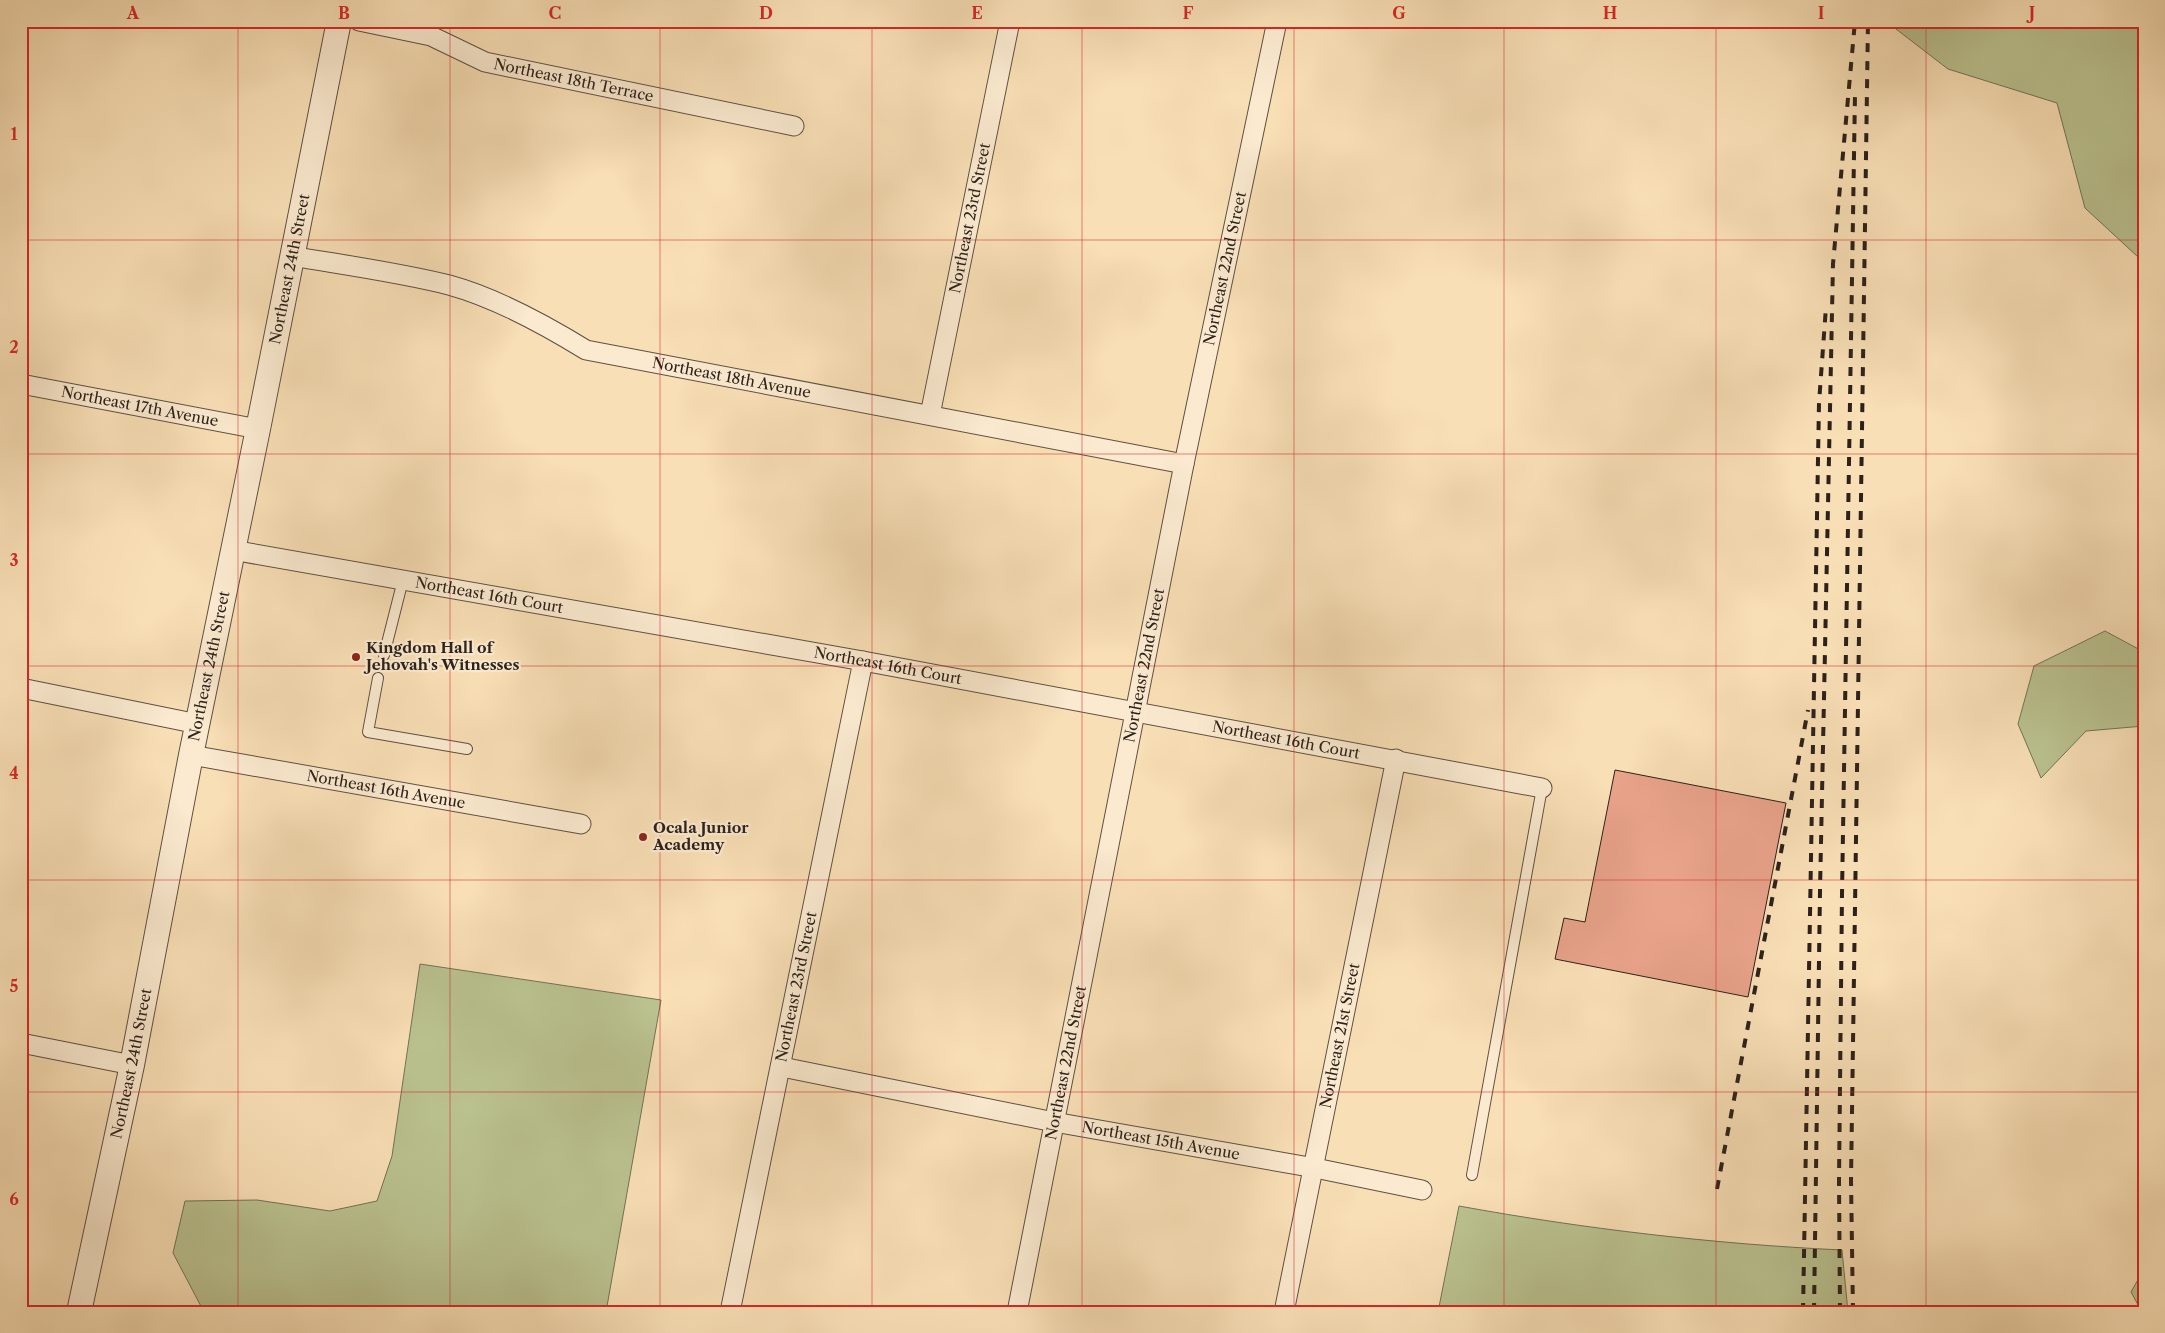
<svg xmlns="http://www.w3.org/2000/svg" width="2165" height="1333" font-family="'Libre Caslon Text',serif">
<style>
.green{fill:#bac290;stroke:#737256}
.building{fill:#e9a38b;stroke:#2c211b}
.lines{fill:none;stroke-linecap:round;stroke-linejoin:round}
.service-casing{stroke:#5f5042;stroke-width:12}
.minor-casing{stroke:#5f5042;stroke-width:21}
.tertiary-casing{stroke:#5f5042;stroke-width:26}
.service{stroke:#fbead0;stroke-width:10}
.minor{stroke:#fbead0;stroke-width:19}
.tertiary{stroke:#fbead0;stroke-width:24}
.rail{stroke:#2c211b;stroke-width:4;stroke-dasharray:9 9;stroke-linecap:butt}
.grid{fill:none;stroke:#d62828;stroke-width:1;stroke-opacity:0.55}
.poi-dot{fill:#8f2418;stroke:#fbead0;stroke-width:2}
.labels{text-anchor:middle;stroke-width:4.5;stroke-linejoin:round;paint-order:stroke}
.street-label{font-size:15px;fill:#2c211b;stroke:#fbead0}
.poi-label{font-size:15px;font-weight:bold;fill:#2c211b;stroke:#fbead0;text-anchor:start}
.neatline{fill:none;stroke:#d62828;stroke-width:2}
.grid-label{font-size:16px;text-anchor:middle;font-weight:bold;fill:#d62828}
</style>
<rect width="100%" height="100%" fill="#f9dfb6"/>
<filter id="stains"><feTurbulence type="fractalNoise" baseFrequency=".004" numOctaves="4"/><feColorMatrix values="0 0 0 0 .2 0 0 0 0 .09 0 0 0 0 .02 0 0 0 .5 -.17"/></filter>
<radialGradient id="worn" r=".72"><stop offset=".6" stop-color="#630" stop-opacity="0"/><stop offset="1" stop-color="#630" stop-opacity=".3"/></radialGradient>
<g class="green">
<path d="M1894 21H2144V259L2138 257 2085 208 2057 103 1948 69 1896 29Z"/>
<path d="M2105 631 2144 652V726L2086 731 2041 778 2018 724 2034 666Z"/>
<path d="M420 964 661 1000 606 1312H204L173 1253 185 1201 257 1200 330 1211 377 1201 392 1156Z"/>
<path d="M1459 1206C1585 1229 1714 1244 1842 1250L1848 1312H1438Z"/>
<path d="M2144 1269V1312H2142L2131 1292Z"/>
</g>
<path class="building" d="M1615 770 1786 803 1748 997 1555 959 1564 918 1585 922Z"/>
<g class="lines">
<g class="service-casing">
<g id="service">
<path d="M384 655 403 580"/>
<path d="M378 678 368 732 467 749"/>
<path d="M1472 1175 1542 788"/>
</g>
</g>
<g class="minor-casing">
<g id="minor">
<path id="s1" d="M359 21 431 36 485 62 794 126"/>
<path id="s2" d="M291 256C343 265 397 272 449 285 493 297 547 326 586 350L1184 464"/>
<path id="s3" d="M21 384 258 429"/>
<path id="s4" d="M930 415 1010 21"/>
<path id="s5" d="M232 550 863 661 1542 788"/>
<path d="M21 688 198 724"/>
<path id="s6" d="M191 755 581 824"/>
<path d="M21 1043 132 1065"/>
<path id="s7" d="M782 1067 1054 1122 1315 1168 1422 1190"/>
<path id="s8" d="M730 1312 863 661"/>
<path id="s9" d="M1017 1312 1184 464 1277 21"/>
<path id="s10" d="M1284 1312 1396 759"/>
</g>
</g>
<g class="tertiary-casing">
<g id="tertiary">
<path id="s11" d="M79 1312 132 1065 191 755 258 429 339 21"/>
</g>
</g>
<use href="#service" class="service"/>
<use href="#minor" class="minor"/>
<use href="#tertiary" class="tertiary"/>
<g class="rail">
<path d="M1717 1189 1808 710"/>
<path d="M1803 1312 1819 403 1826 307"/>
<path d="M1814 1312 1820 891 1833 264 1855 21"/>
<path d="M1840 1312 1839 1181 1842 894 1855 94"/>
<path d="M1853 1312 1851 1180 1868 21"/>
</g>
</g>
<path class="grid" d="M238 21V1312M450 21V1312M660 21V1312M872 21V1312M1082 21V1312M1294 21V1312M1504 21V1312M1716 21V1312M1926 21V1312M21 240H2144M21 454H2144M21 666H2144M21 880H2144M21 1092H2144"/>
<g class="poi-dot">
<circle cx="356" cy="657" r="5"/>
<circle cx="643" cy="837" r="5"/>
</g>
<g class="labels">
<g class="street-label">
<text dy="5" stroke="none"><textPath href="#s1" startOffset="224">Northeast 18th Terrace</textPath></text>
<text dy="5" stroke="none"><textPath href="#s4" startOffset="201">Northeast 23rd Street</textPath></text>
<text dy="5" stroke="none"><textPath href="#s9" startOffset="1064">Northeast 22nd Street</textPath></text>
<text dy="5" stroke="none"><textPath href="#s11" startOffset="1064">Northeast 24th Street</textPath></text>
<text dy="5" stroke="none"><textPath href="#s2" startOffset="461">Northeast 18th Avenue</textPath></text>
<text dy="5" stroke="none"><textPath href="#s3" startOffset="121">Northeast 17th Avenue</textPath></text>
<text dy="5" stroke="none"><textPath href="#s5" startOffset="261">Northeast 16th Court</textPath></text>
<text dy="5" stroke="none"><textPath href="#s11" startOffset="659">Northeast 24th Street</textPath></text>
<text dy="5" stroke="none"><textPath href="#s5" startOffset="666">Northeast 16th Court</textPath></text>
<text dy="5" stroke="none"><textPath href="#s9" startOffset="659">Northeast 22nd Street</textPath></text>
<text dy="5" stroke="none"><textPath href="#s5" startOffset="1071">Northeast 16th Court</textPath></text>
<text dy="5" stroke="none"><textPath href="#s6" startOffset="198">Northeast 16th Avenue</textPath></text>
<text dy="5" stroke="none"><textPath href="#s8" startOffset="332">Northeast 23rd Street</textPath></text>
<text dy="5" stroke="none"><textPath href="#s10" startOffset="282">Northeast 21st Street</textPath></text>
<text dy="5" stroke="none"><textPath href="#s9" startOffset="254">Northeast 22nd Street</textPath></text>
<text dy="5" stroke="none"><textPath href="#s11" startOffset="254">Northeast 24th Street</textPath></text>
<text dy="5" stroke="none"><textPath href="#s7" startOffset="386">Northeast 15th Avenue</textPath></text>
</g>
<g class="poi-label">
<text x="366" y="653">Kingdom Hall of<tspan x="366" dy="17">Jehovah's Witnesses</tspan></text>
<text x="653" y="833">Ocala Junior<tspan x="653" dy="17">Academy</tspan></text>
</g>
</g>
<rect width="2165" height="1333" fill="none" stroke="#f9dfb6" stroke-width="55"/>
<rect x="28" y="28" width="2110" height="1278" class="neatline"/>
<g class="grid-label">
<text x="133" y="19">A</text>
<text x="344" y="19">B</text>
<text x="555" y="19">C</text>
<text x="766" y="19">D</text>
<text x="977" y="19">E</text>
<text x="1188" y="19">F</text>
<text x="1399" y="19">G</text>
<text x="1610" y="19">H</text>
<text x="1821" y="19">I</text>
<text x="2032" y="19">J</text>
<text x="14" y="140">1</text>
<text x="14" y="353">2</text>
<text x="14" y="566">3</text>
<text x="14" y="779">4</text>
<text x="14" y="992">5</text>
<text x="14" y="1205">6</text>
</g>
<rect width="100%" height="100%" filter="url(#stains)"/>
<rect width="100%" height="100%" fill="url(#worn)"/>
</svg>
